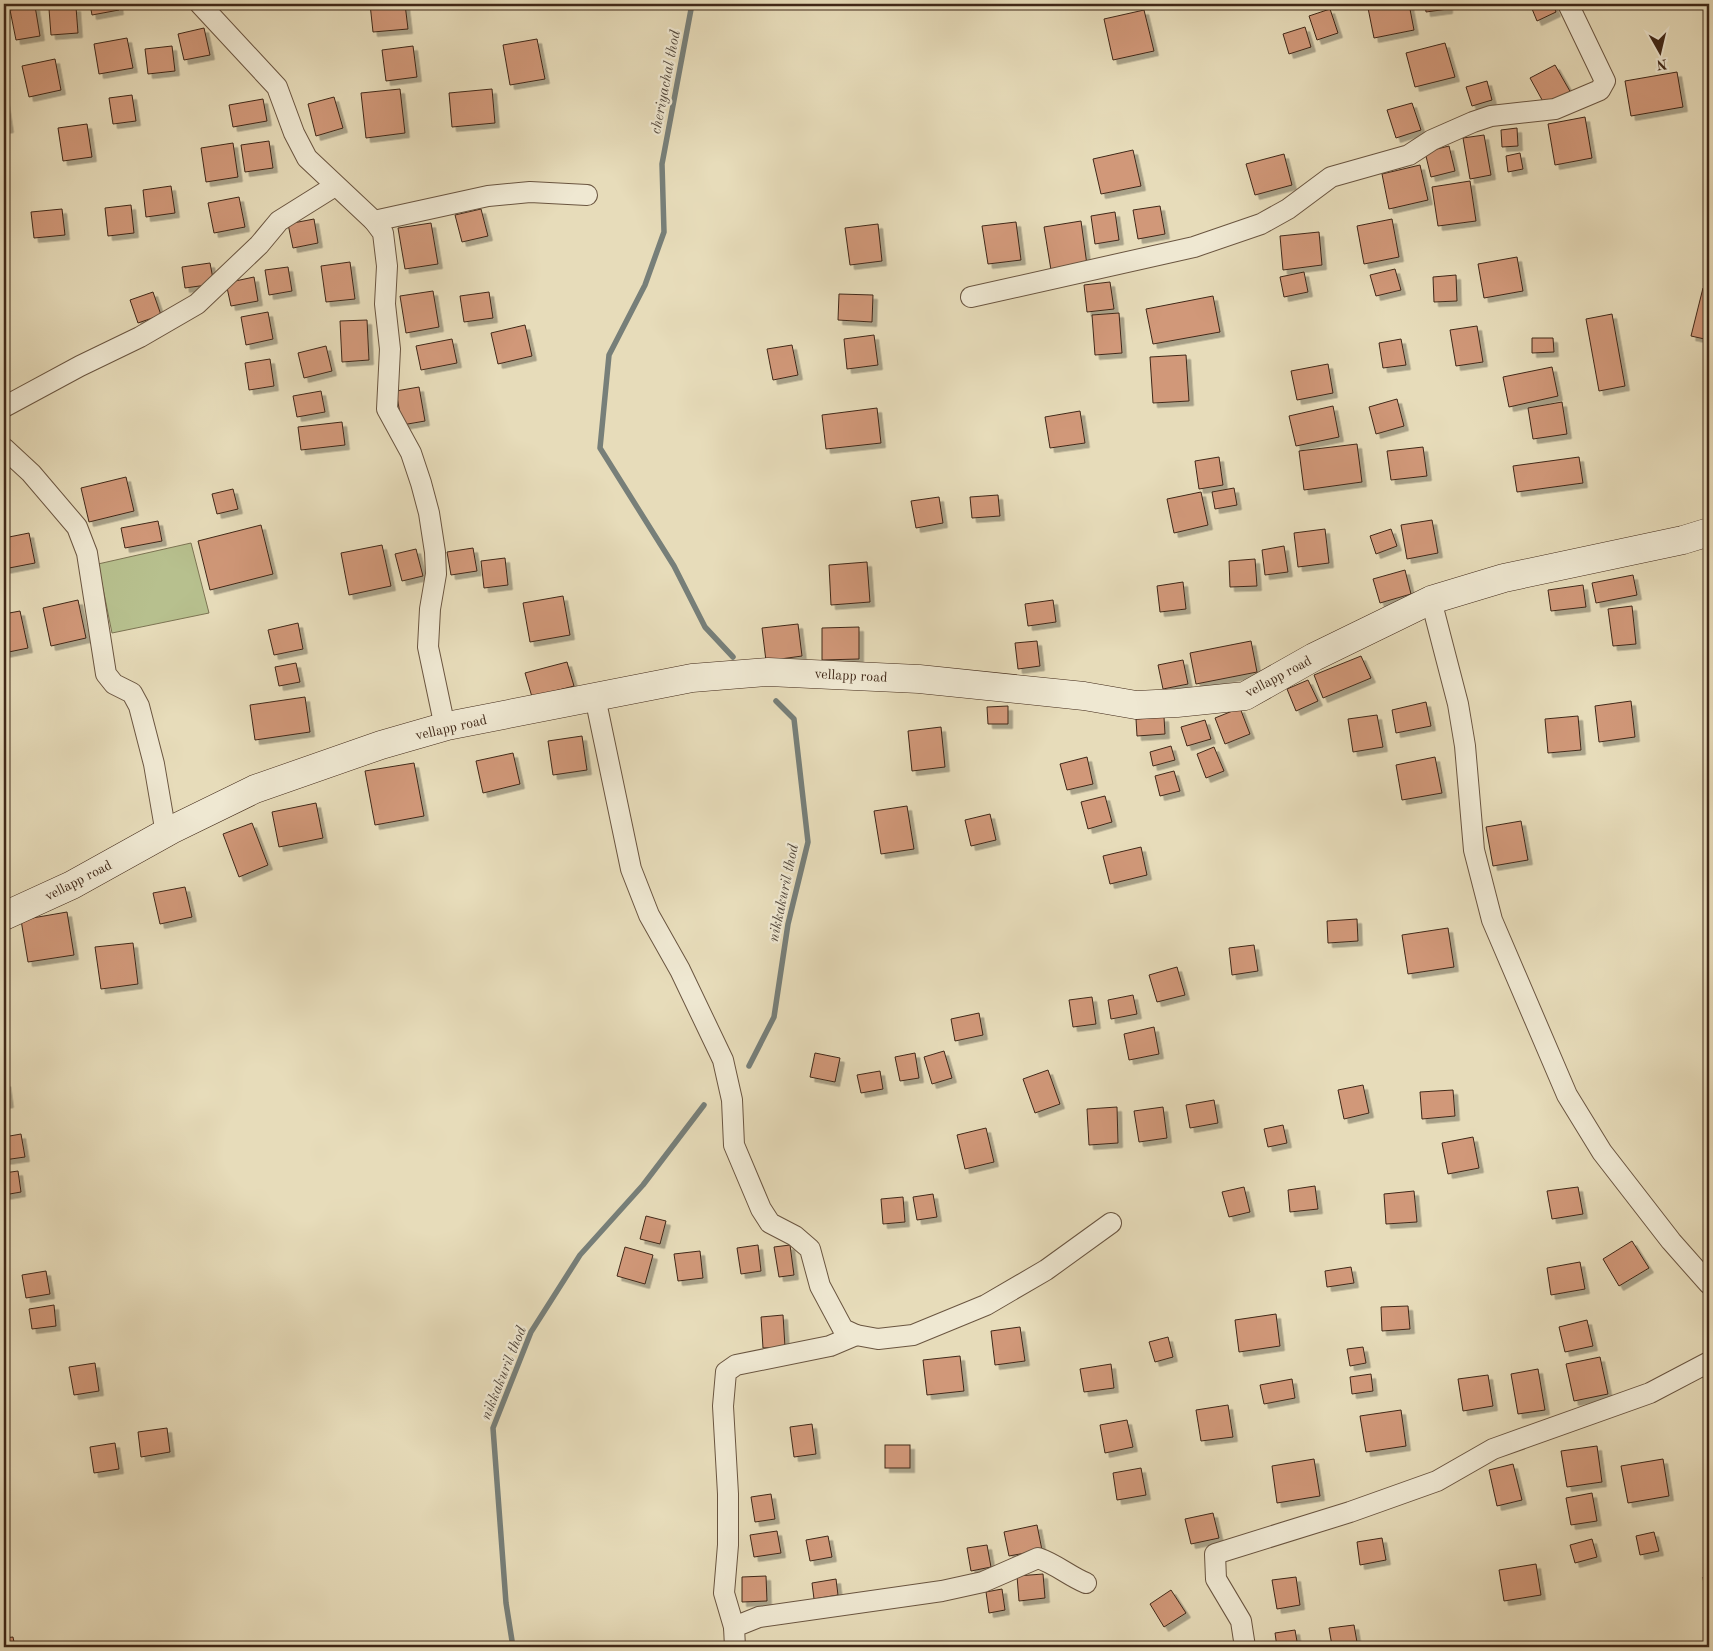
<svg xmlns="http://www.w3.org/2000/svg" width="1713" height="1651" font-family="'Old Standard TT',serif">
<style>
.green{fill:#b7c08e;stroke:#7c7453}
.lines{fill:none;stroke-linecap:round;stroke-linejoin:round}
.stream{stroke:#777f79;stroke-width:5.5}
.building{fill:#d19879;stroke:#402818;filter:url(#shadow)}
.street-casing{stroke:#6a5540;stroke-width:22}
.secondary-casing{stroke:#402818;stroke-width:29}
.street{stroke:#efe8d2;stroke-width:20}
.secondary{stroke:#efe8d2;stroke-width:28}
.labels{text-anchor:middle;stroke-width:4.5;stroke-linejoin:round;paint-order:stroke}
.street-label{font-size:14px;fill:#402818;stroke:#efe8d2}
.water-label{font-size:15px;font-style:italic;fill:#574c40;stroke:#efe8d2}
</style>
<defs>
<filter id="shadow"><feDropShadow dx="4.5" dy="4.5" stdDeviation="0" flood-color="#0004"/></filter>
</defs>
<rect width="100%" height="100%" fill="#e7dcba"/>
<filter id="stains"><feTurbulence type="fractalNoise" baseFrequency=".004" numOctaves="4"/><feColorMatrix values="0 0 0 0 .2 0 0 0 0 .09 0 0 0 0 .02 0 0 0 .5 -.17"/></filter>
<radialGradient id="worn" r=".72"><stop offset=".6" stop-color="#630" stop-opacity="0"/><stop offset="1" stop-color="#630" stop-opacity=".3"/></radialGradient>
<path class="green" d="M191 543 209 613 112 633 98 564Z"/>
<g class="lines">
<g class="stream">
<path d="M692 4 662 164 664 232 645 285 609 355 600 448 674 566 705 627 733 657"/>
<path d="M749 1066 774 1017 788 924 808 842 794 719 776 701"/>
<path d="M513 1647 506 1603 493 1428 531 1332 580 1255 643 1185 704 1105"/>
</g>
</g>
<g class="building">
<path d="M90 4H118L119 10 92 15Z"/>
<path d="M370 4H405L408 29 373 32Z"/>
<path d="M1389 4H1409L1414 30 1374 38 1368 8Z"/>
<path d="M1425 4H1448V9L1426 12Z"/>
<path d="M1530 4H1553L1556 12 1537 21Z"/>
<path d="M35 6 40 36 16 40 10 10Z"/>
<path d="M76 7 78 33 51 35 49 9Z"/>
<path d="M1330 9 1338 33 1317 40 1309 16Z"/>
<path d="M1144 10 1154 51 1113 60 1104 19Z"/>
<path d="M1305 27 1311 47 1289 54 1283 34Z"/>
<path d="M204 28 210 55 184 60 178 34Z"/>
<path d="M127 38 133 68 99 74 94 44Z"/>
<path d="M537 39 545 79 510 85 503 45Z"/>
<path d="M1445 43 1455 77 1415 87 1406 53Z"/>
<path d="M172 46 175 71 148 74 145 49Z"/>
<path d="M413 46 417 77 386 81 382 50Z"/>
<path d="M55 59 61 90 29 97 22 66Z"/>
<path d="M1555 65 1571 93 1546 107 1530 78Z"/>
<path d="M1677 72 1683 107 1631 116 1625 81Z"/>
<path d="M1487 81 1492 100 1472 106 1466 87Z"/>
<path d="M400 89 405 133 366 138 361 93Z"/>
<path d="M492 89 495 123 452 127 449 93Z"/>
<path d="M132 95 136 121 113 124 109 98Z"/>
<path d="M4 96 9 128 4 129Z"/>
<path d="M334 97 343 128 316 136 308 104Z"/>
<path d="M263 99 267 121 233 127 229 105Z"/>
<path d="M1412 103 1421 130 1396 138 1387 110Z"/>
<path d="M1585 117 1592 158 1555 165 1548 124Z"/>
<path d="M87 124 92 157 63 161 58 128Z"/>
<path d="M1517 128 1518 146 1502 147 1501 130Z"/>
<path d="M1484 135 1491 175 1470 179 1463 138Z"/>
<path d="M269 141 273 168 245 172 241 145Z"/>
<path d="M233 143 238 177 206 182 201 148Z"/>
<path d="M1449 146 1455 171 1431 177 1425 152Z"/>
<path d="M1133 150 1141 186 1101 194 1093 159Z"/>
<path d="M1520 153 1523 169 1508 172 1506 156Z"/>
<path d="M1284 154 1292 185 1255 195 1246 164Z"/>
<path d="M1420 165 1428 200 1389 209 1382 174Z"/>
<path d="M1470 181 1476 221 1438 226 1432 187Z"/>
<path d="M171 186 175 213 146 217 143 190Z"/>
<path d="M239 197 245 227 214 233 208 203Z"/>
<path d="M131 205 134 233 108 236 105 208Z"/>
<path d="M1160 206 1165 234 1138 239 1133 210Z"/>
<path d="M62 209 65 235 34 238 31 212Z"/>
<path d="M481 209 488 236 462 242 455 215Z"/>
<path d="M1115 212 1119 240 1095 244 1091 216Z"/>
<path d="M314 219 318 243 293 248 288 224Z"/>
<path d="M1392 219 1399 257 1364 264 1357 226Z"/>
<path d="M1081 221 1087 265 1051 270 1044 227Z"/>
<path d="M1016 222 1021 260 988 264 982 226Z"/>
<path d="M431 223 438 264 405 269 398 228Z"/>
<path d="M878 224 882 261 850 265 845 228Z"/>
<path d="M1319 232 1322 265 1283 270 1280 236Z"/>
<path d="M1517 257 1523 291 1484 298 1478 264Z"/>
<path d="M350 262 355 299 326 302 321 266Z"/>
<path d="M210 263 214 284 185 288 182 267Z"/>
<path d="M288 267 292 291 269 295 265 270Z"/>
<path d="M1395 269 1401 290 1376 296 1370 275Z"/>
<path d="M1304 272 1308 292 1284 297 1280 277Z"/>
<path d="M1456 275 1457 301 1434 302 1433 277Z"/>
<path d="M254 277 258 301 231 306 226 283Z"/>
<path d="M1110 282 1114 309 1087 312 1084 285Z"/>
<path d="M1703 288 1709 290V340L1691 336Z"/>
<path d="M433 291 439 327 406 333 400 296Z"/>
<path d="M153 292 161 315 138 323 130 300Z"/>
<path d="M489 292 493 318 464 322 460 296Z"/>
<path d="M839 294 873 295 872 322 838 320Z"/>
<path d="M1213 296 1220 332 1153 344 1146 309Z"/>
<path d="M268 312 273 339 246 345 241 317Z"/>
<path d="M1119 313 1122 353 1095 355 1092 315Z"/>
<path d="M1612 314 1625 386 1599 391 1586 319Z"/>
<path d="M367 320 369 360 342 362 340 321Z"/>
<path d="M525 325 532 356 498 364 491 333Z"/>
<path d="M1477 326 1483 362 1456 366 1450 330Z"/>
<path d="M874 335 878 365 847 369 844 339Z"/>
<path d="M1532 338H1553L1554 352 1532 353Z"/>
<path d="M452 339 457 363 421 370 416 346Z"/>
<path d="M1401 339 1406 365 1383 368 1379 343Z"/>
<path d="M792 345 798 375 773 380 767 349Z"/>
<path d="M326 346 332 371 304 378 298 353Z"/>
<path d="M1186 355 1189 401 1153 403 1150 357Z"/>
<path d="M270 359 274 386 249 390 245 363Z"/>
<path d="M1328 364 1333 393 1297 400 1291 371Z"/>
<path d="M1552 367 1558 396 1509 407 1503 377Z"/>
<path d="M419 387 425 421 402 425 396 391Z"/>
<path d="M321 391 325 412 297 417 293 396Z"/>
<path d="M1397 399 1404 426 1376 434 1369 407Z"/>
<path d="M1562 402 1567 434 1533 439 1528 408Z"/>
<path d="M1333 406 1339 437 1296 446 1289 416Z"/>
<path d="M877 408 881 443 826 449 822 415Z"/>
<path d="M1080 411 1085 443 1050 448 1045 417Z"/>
<path d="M342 422 345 445 301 450 298 427Z"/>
<path d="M1357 444 1362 482 1304 490 1299 451Z"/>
<path d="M1423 447 1427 476 1391 480 1387 451Z"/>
<path d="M1219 457 1223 485 1199 489 1195 461Z"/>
<path d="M1579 457 1583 483 1517 492 1513 466Z"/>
<path d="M126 477 134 511 89 522 81 488Z"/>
<path d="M1234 488 1237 505 1215 509 1212 492Z"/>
<path d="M233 489 238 509 217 514 212 494Z"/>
<path d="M1201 492 1208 525 1174 533 1167 499Z"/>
<path d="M998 495 1000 516 972 518 970 497Z"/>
<path d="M939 497 943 523 916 528 911 501Z"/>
<path d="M1432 520 1438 553 1407 559 1401 525Z"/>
<path d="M158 521 162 541 125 548 121 528Z"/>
<path d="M261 525 273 574 210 590 198 541Z"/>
<path d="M1325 529 1329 563 1298 567 1294 533Z"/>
<path d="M1391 529 1397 546 1376 554 1370 536Z"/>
<path d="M29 533 35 563 4 569V538Z"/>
<path d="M382 545 391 586 349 595 341 553Z"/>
<path d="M1284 546 1288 572 1265 575 1262 550Z"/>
<path d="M473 548 477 571 451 575 447 552Z"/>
<path d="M416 549 423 576 402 581 395 554Z"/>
<path d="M505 558 508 585 484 588 481 561Z"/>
<path d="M1255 559 1257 586 1230 587 1229 561Z"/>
<path d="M867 562 870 602 831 605 829 565Z"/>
<path d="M1405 570 1411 594 1380 603 1373 579Z"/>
<path d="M1633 575 1637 595 1596 603 1592 583Z"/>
<path d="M1183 582 1186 609 1160 612 1157 586Z"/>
<path d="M1583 585 1586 607 1551 611 1548 590Z"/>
<path d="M563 596 570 635 530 642 523 603Z"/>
<path d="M78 600 86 638 51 646 43 608Z"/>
<path d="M1053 600 1056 622 1028 626 1025 604Z"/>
<path d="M1632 606 1636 644 1613 646 1608 609Z"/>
<path d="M20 611 28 648 4 653V614Z"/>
<path d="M298 623 303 649 274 655 268 630Z"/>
<path d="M798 624 802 656 766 661 762 628Z"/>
<path d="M859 627V659L822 660V628Z"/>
<path d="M1037 641 1040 666 1018 669 1015 643Z"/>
<path d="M1251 641 1257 672 1196 684 1190 653Z"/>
<path d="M1361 656 1371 678 1323 698 1314 675Z"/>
<path d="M1183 660 1188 684 1163 689 1158 665Z"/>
<path d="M567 662 574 686 532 697 525 673Z"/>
<path d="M296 663 300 682 279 686 275 667Z"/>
<path d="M1308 680 1318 701 1296 711 1287 689Z"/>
<path d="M305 697 310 732 255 740 250 705Z"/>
<path d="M1631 701 1635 737 1599 742 1595 706Z"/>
<path d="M1426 702 1431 726 1396 733 1392 710Z"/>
<path d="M1008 706V724H988L987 707Z"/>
<path d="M1240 708 1250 734 1225 744 1215 718Z"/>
<path d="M1377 715 1383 747 1353 752 1348 719Z"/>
<path d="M1578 716 1581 750 1548 753 1545 719Z"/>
<path d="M1164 717 1165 734 1137 736 1136 719Z"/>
<path d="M1205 720 1211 739 1187 746 1181 727Z"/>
<path d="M941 727 945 767 912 771 908 731Z"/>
<path d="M582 736 587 770 553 775 548 741Z"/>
<path d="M1171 746 1175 760 1153 766 1150 752Z"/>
<path d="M1214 747 1224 771 1206 778 1197 754Z"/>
<path d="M513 753 520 784 483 793 476 761Z"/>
<path d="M1087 757 1093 784 1067 790 1060 764Z"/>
<path d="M1435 757 1442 793 1402 800 1396 765Z"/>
<path d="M414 763 424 816 375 825 365 771Z"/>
<path d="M1174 771 1180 791 1160 796 1155 776Z"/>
<path d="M1105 796 1112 822 1088 829 1081 802Z"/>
<path d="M316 803 323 838 279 847 272 812Z"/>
<path d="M907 806 914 849 881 854 874 811Z"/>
<path d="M990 814 996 840 971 846 965 820Z"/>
<path d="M1521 821 1528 860 1493 866 1486 827Z"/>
<path d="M252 823 268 865 239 877 223 834Z"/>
<path d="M1141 847 1147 875 1110 884 1103 856Z"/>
<path d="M185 887 192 917 160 924 153 893Z"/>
<path d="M67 912 74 955 28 962 21 920Z"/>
<path d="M1357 919 1358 941 1328 943 1327 921Z"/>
<path d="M1448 928 1454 967 1408 974 1402 935Z"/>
<path d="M133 943 138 984 101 989 95 947Z"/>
<path d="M1254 945 1258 971 1232 975 1229 948Z"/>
<path d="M1177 967 1185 995 1157 1002 1149 975Z"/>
<path d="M1133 995 1137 1014 1111 1019 1108 1000Z"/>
<path d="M1092 997 1096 1024 1073 1027 1069 1000Z"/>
<path d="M979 1013 983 1035 955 1041 951 1019Z"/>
<path d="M1154 1027 1159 1054 1129 1060 1124 1034Z"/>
<path d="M944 1051 952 1078 932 1084 924 1057Z"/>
<path d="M815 1053 840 1058 835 1082 810 1077Z"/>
<path d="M915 1053 919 1078 900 1081 895 1057Z"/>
<path d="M1048 1070 1060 1104 1035 1113 1023 1079Z"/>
<path d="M880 1071 883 1089 861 1093 857 1075Z"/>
<path d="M6 1082 9 1103 4 1104V1083Z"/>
<path d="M1363 1085 1369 1113 1344 1119 1338 1090Z"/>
<path d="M1453 1090 1455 1116 1422 1119 1420 1092Z"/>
<path d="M1214 1100 1218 1123 1190 1128 1186 1105Z"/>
<path d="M1117 1107 1118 1143 1089 1145 1087 1109Z"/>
<path d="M1163 1107 1167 1138 1139 1142 1134 1111Z"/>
<path d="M1283 1125 1287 1143 1268 1147 1264 1129Z"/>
<path d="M986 1128 994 1162 965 1169 957 1135Z"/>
<path d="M21 1134 25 1157 4 1160V1137Z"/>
<path d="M1473 1137 1479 1168 1448 1174 1442 1143Z"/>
<path d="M18 1171 21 1192 4 1195V1173Z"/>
<path d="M1315 1186 1318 1209 1290 1212 1288 1190Z"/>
<path d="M1244 1187 1250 1212 1229 1217 1222 1192Z"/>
<path d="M1578 1187 1583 1214 1552 1219 1547 1191Z"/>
<path d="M1414 1191 1417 1222 1386 1224 1384 1194Z"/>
<path d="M933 1194 937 1217 917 1220 913 1197Z"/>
<path d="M903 1197 905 1222 883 1224 881 1199Z"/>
<path d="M646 1216 666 1221 660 1244 640 1239Z"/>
<path d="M1632 1241 1649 1268 1619 1286 1603 1259Z"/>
<path d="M758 1245 761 1271 741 1274 737 1248Z"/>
<path d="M790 1245 794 1275 779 1277 774 1247Z"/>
<path d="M625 1247 653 1255 645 1284 617 1276Z"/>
<path d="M700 1251 703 1278 678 1281 674 1254Z"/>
<path d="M1580 1262 1585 1289 1551 1295 1547 1268Z"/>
<path d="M1351 1267 1354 1283 1327 1287 1325 1271Z"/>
<path d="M46 1271 50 1294 26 1298 22 1275Z"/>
<path d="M54 1305 56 1326 32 1329 29 1309Z"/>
<path d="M1408 1306 1410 1329 1382 1331 1381 1307Z"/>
<path d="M1276 1314 1280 1346 1239 1352 1235 1320Z"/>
<path d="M783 1315 785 1347 763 1348 761 1317Z"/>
<path d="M1587 1320 1593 1346 1565 1352 1559 1327Z"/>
<path d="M1020 1327 1025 1361 995 1365 991 1331Z"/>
<path d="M1168 1337 1173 1357 1155 1362 1149 1342Z"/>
<path d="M1363 1347 1366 1363 1350 1366 1347 1349Z"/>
<path d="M960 1356 964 1391 927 1395 923 1360Z"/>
<path d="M1600 1357 1608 1394 1574 1401 1566 1364Z"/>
<path d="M95 1363 99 1391 74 1395 69 1367Z"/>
<path d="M1111 1364 1114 1388 1084 1392 1080 1369Z"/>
<path d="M1538 1369 1545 1410 1518 1414 1511 1374Z"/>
<path d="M1371 1374 1373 1391 1352 1394 1350 1377Z"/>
<path d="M1488 1375 1493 1406 1463 1411 1458 1379Z"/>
<path d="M1292 1379 1295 1398 1264 1404 1260 1385Z"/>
<path d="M1228 1405 1233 1437 1201 1441 1196 1410Z"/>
<path d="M1401 1410 1406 1446 1366 1452 1360 1416Z"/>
<path d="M1127 1420 1133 1447 1105 1453 1100 1425Z"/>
<path d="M812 1424 816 1454 794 1457 790 1427Z"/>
<path d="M167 1428 170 1452 141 1457 138 1432Z"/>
<path d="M115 1443 119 1469 94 1473 90 1447Z"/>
<rect x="885" y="1445" width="25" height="23"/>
<path d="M1597 1446 1602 1482 1567 1487 1561 1451Z"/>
<path d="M1314 1459 1320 1496 1277 1503 1272 1466Z"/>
<path d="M1663 1459 1669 1496 1628 1503 1621 1466Z"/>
<path d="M1513 1464 1522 1500 1497 1506 1489 1470Z"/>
<path d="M1141 1468 1146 1495 1117 1500 1113 1473Z"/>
<path d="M1592 1493 1597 1521 1571 1525 1566 1498Z"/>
<path d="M771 1494 775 1519 755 1522 751 1497Z"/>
<path d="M1213 1513 1219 1538 1191 1544 1185 1519Z"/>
<path d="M1037 1525 1042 1550 1009 1556 1004 1532Z"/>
<path d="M777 1531 781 1553 754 1557 750 1535Z"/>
<path d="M1654 1532 1659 1551 1640 1555 1636 1536Z"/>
<path d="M828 1536 832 1557 810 1561 806 1540Z"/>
<path d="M1382 1538 1386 1560 1360 1565 1357 1542Z"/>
<path d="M1592 1539 1597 1557 1575 1563 1570 1545Z"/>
<path d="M987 1545 991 1567 971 1571 967 1548Z"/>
<path d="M1536 1564 1541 1595 1504 1601 1499 1570Z"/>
<path d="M1043 1574 1045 1598 1019 1601 1017 1576Z"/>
<path d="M766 1576 767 1601 742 1602V1577Z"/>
<path d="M1709 1576V1600L1706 1601 1703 1577Z"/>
<path d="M1296 1577 1300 1605 1277 1609 1272 1580Z"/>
<path d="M836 1579 838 1595 814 1599 812 1583Z"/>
<path d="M1002 1589 1005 1610 989 1613 986 1592Z"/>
<path d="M1171 1590 1186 1613 1164 1627 1150 1604Z"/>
<path d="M1354 1625 1357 1642 1332 1646 1329 1628Z"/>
<path d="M1295 1630 1298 1647H1277L1275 1633Z"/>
<path d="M13 1637 15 1647H4V1638Z"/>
</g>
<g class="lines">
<g class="street-casing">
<g id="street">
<path d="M200 4 277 87 294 133 307 158 374 221 383 233 387 266 385 304 390 349 387 409 411 453 421 483 429 513 435 552 436 574 430 609 428 647 443 718 447 726"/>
<path d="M374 221 488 196 530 192 587 195"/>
<path d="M971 297 1194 247 1261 224 1288 209 1331 177 1409 155 1432 140 1473 122 1491 116 1555 109 1600 90 1605 81 1568 4"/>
<path d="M4 407 80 366 140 337 197 304 259 245 279 221 335 186"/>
<path d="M4 448 31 473 77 527 87 553 106 674 114 684 132 693 139 706 154 764 166 834"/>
<path d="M1431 600 1458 704 1465 746 1474 850 1492 920 1567 1095 1602 1152 1671 1241 1709 1284"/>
<path d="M595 697 631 869 649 915 680 970 723 1060 732 1100 734 1145 761 1209 770 1223 795 1236 810 1249 820 1286 843 1329 856 1335 878 1339 913 1335 986 1305 1046 1270 1111 1223"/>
<path d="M734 1627 724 1593 728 1545V1494L723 1406 726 1372 736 1365 830 1346 856 1335"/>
<path d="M735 1647 734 1627 759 1617 942 1591 983 1582 1038 1558C1056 1564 1069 1576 1086 1583"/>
<path d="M1245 1647 1241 1621 1216 1579 1215 1554 1350 1512 1437 1481 1493 1449 1650 1393 1709 1362"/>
</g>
</g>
<g class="secondary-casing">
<path id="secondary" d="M4 916 72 885 171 830 255 789 381 745 447 726 692 678 768 672 919 679 1084 696 1136 705 1177 703 1245 696 1314 657 1431 600 1504 578 1683 540 1709 532"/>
</g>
<use href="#street" class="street"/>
<use href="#secondary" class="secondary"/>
</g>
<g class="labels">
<g class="street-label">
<text transform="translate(851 675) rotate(3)" y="5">vellapp road</text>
<text transform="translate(1278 676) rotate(-28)" y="5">vellapp road</text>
<text transform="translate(451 727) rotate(-13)" y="5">vellapp road</text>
<text transform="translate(78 880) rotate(-27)" y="5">vellapp road</text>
</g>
<g class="water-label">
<text transform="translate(665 82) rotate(-79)" y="5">cheriyachal thod</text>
<text transform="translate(783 893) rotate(-78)" y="5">nikkakuril thod</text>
<text transform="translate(503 1373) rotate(-68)" y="5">nikkakuril thod</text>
</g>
</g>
<rect width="1713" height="1651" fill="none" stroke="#e7dcba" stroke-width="20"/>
<rect x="5" y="5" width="1703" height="1641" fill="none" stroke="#402818" stroke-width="2.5"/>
<rect x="10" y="10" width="1693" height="1631" fill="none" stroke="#402818"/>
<g transform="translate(1660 52) rotate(172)" stroke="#efe8d2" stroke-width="4" paint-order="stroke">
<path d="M0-4L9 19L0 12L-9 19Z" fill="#402818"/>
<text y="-8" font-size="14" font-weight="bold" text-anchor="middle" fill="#402818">N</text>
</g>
<rect width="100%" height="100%" filter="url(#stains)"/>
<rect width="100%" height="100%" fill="url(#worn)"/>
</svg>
